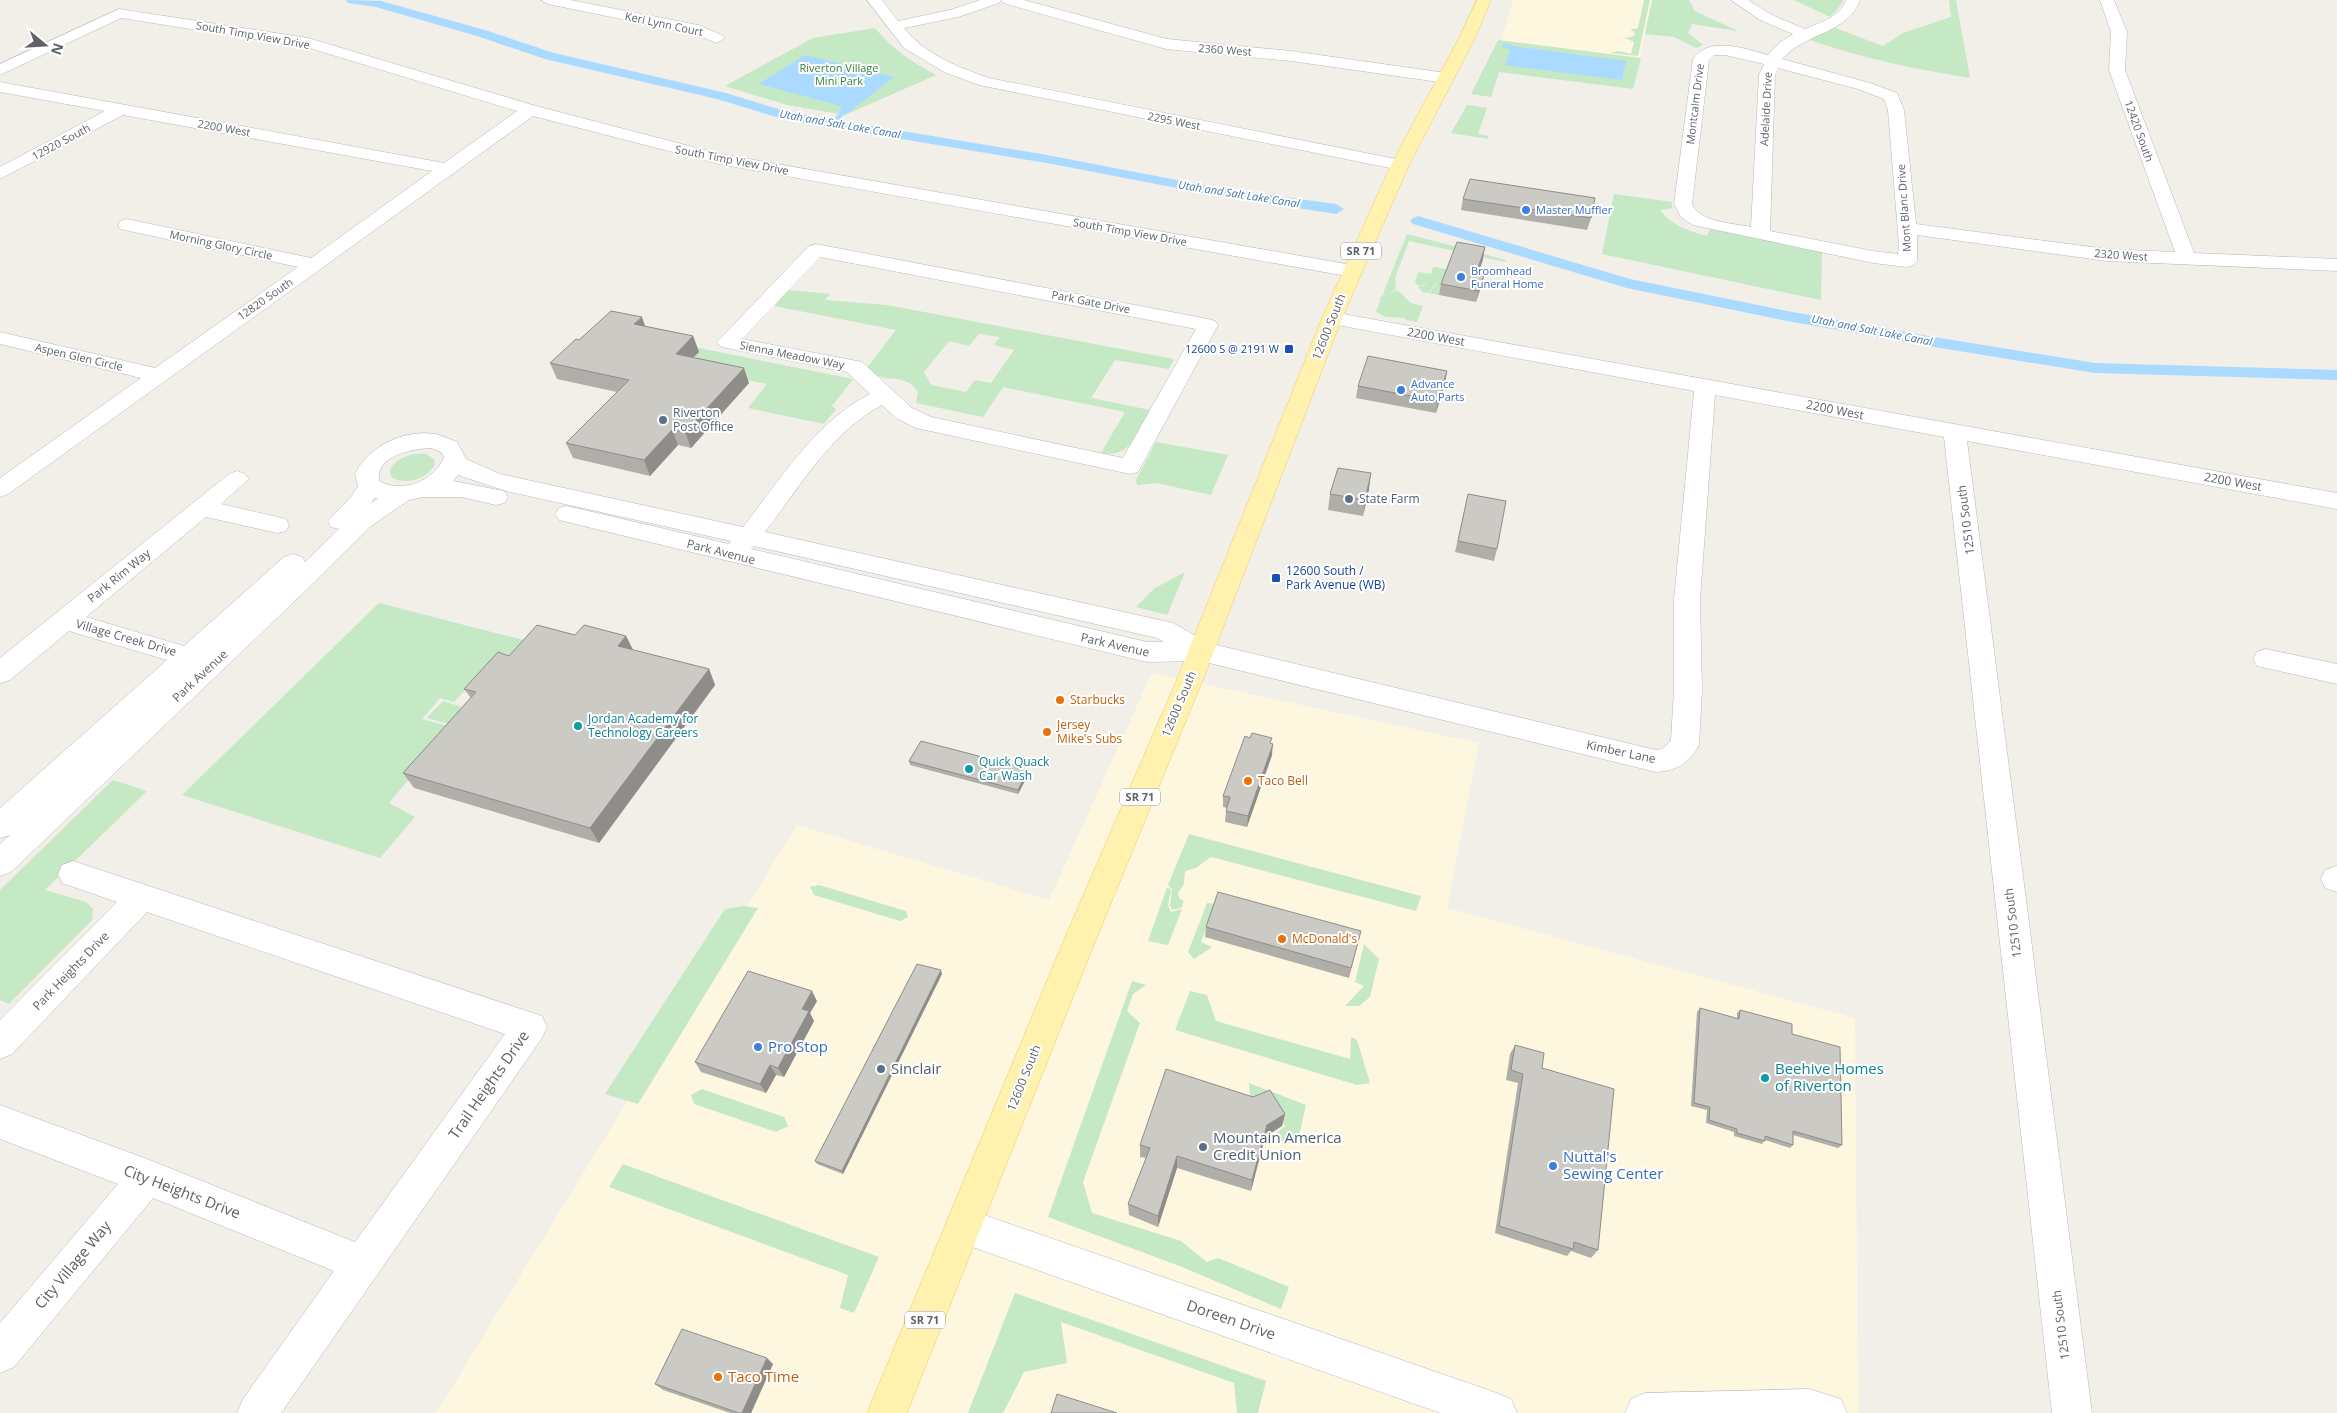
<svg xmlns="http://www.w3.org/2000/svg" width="2337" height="1413" font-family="'Open Sans',sans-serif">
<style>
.commercial{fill:#fef7e0}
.green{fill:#c5e8c5;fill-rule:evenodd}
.water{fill:#aadaff}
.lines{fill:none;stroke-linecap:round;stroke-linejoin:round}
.stream{stroke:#aadaff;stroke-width:4}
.canal{fill:#aadaff;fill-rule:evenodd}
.minor-casing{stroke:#b5b8bc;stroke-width:1}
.major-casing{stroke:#f2c960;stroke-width:1}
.minor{fill:#fff;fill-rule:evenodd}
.major{fill:#fff2af;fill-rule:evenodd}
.wall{fill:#afaea9}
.shaded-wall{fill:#8f8d8a}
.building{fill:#cccac5;stroke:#8f8d8a}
.shop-dot{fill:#3f7fe0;stroke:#fff;stroke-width:2}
.transit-dot{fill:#1a4fb4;stroke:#fff;stroke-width:2}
.service-dot{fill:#5c6f8a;stroke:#fff;stroke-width:2}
.food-dot{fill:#e8710a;stroke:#fff;stroke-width:2}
.culture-dot{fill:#0f9aa8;stroke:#fff;stroke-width:2}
.labels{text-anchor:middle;stroke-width:4;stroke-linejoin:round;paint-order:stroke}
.far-street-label{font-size:11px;fill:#5f6368;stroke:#fff}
.far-park-label{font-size:11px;fill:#348238;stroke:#fff}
.far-water-label{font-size:11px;font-style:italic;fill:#4174aa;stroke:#fff}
.far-shop-label{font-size:11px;fill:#366cbe;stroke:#fff;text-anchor:start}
.shield{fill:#fff;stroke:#8f9295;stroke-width:1}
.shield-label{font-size:11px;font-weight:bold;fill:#5f6368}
.far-transit-label{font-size:11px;fill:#164399;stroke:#fff;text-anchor:end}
.street-label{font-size:12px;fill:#5f6368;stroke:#fff}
.service-label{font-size:12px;fill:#4e5e75;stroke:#fff;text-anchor:start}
.transit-label{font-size:12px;fill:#164399;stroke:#fff;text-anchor:start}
.food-label{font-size:12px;fill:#c56008;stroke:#fff;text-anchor:start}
.culture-label{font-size:12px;fill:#0d838f;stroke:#fff;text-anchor:start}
.near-shop-label{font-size:15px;fill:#366cbe;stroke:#fff;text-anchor:start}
.near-service-label{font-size:15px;fill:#4e5e75;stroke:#fff;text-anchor:start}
.near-culture-label{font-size:15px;fill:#0d838f;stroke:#fff;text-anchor:start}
.near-street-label{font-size:15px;fill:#5f6368;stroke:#fff}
.near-food-label{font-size:15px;fill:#c56008;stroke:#fff;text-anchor:start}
</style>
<rect width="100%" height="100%" fill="#f1efe8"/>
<g class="commercial">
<path d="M1513 0H1652L1640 58 1501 41Z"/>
<path d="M1152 673 1479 743 1447 908 1855 1018 1858 1413H436L797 825 1049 900Z"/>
</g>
<g class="green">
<path d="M1644 0H1650L1638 56 1610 53 1618 51 1631 54 1634 42 1625 38 1634 36 1635 32 1630 30 1638 28Z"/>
<path d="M1652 0H1689L1695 11 1738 31 1692 24 1688 33 1703 45 1696 48 1674 37 1645 34Z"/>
<path d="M1794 0H1843L1840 6 1830 17Z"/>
<path d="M1949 0H1956L1970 78C1914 69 1860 58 1807 39L1835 28 1883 46 1903 33 1951 17Z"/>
<path d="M875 28C892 49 912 62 936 75L845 115 787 105 725 86 813 38Z"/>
<path d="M1498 40 1641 58 1633 89 1499 72 1491 97 1471 94Z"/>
<path d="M1467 105 1487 108 1478 134 1488 136V139L1451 133Z"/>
<path d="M1614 194 1672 202V208L1660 210C1672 226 1689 231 1707 236L1710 229 1822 252 1821 300 1602 254Z"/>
<path d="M1407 234 1506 260 1505 262 1409 241 1395 278 1396 288 1389 294 1397 290 1411 303 1423 306 1417 322 1405 320V318L1386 317 1376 312 1380 302H1384L1379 301 1382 295 1388 294H1383Z"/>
<path d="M1433 267 1447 269 1439 295 1429 293 1437 284 1436 281V284L1428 293 1422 292 1418 287 1425 285 1427 281 1425 284 1419 286 1415 282 1418 272 1425 273V277L1426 273 1431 274Z"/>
<path d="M788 290 830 294 825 300 887 305 1174 359 1169 369 1115 360 1091 398 1150 410C1137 433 1132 458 1101 453L1125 412 1003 387 983 417 916 403 918 392C909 377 896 380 881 377 876 376 871 372 866 369L896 330 774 306ZM979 334 1000 337 994 345 1014 350 991 383 975 380 966 392 931 385 924 372 949 341 969 346Z"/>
<path d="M689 346 853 379 832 406 836 409 824 424 748 408 767 384 671 364Z"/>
<path d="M1156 442 1228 455 1211 495 1157 483 1137 485 1136 480Z"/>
<path d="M426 454 434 459 435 464C428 479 405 486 391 477L390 469C398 457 412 453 426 454Z"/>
<path d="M1185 572 1167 615 1136 607 1155 588Z"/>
<path d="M379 603 527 641 485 686 473 682 454 702 440 698 422 719 447 726 438 744 389 803 415 817 380 858 182 795Z"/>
<path d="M443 701 471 710 456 726 427 718Z"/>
<path d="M113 780 147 791 45 890 86 902 93 909 92 920 9 1004 0 1000V890Z"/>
<path d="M1189 834 1421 896 1416 911 1211 857 1196 868 1185 871 1184 884 1178 893 1180 899 1184 901 1181 908 1172 910 1170 905 1172 889 1168 885Z"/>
<path d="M819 885 906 911 908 917 900 921 814 895 810 887Z"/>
<path d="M1167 887 1171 890 1168 905 1171 912 1182 909 1168 945 1148 941Z"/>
<path d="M1207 903 1215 904 1201 942 1212 947 1194 959 1188 952Z"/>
<path d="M743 906 758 908 638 1104 605 1094 725 909Z"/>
<path d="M1364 944 1379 959 1370 997 1359 1006H1345L1364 986 1355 982Z"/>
<path d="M1132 981 1146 985 1133 994 1127 1011 1140 1023 1083 1182 1092 1213 1181 1241 1207 1262 1218 1258 1289 1287 1281 1309 1182 1267 1048 1217Z"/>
<path d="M1190 991 1207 995 1216 1021 1350 1059 1351 1037 1357 1040 1370 1083 1357 1085 1175 1030Z"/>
<path d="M1249 1083 1306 1105 1297 1145 1270 1138 1285 1126 1270 1098 1251 1106Z"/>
<path d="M702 1089 784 1117 788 1126 776 1132 694 1104 691 1095Z"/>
<path d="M623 1164 879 1257 854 1313 840 1308 848 1275 609 1187Z"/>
<path d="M1015 1293 1266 1381 1258 1413H1237L1234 1383 1061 1322 1067 1363 1024 1372 1003 1413H968Z"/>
</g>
<g class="water">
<path d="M1512 46 1626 61 1622 80 1505 65Z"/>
<path d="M805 55 894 77 845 115 840 114 841 106 759 84Z"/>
</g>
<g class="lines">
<g class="stream">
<path d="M1504 46 1511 47"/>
<path d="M832 123 842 114"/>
</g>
<g class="canal">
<path d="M346 0 381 1 485 30 554 53 726 93 788 112 1047 155 1213 187 1336 204 1344 209 1336 214 1213 195 1047 163 786 120 717 99 545 59 477 36 376 7 348 3Z"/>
<path d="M1418 216 1630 279 1787 311 1934 337 2095 363 2337 370V380L2095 373 1934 347 1787 321 1627 288 1413 224 1410 221 1413 218Z"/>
</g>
<g class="minor-casing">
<g id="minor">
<path d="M541 0H570L698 25 722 35 725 38 717 43 694 34 548 4Z"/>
<path d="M867 0H882L898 21 950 10 980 0H1024L1167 39 1291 51 1446 73 1452 75 1454 78 1452 81 1446 83 1291 61 1166 49 1003 3 1001 0 999 3 958 17 904 28C925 55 958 67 989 78L1406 161 1409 165 1406 169 1400 170 979 85 944 72 904 48Z"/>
<path d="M1731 0H1748L1770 14 1805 29C1821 22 1839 18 1846 0H1860C1849 33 1805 33 1782 59L1870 83 1897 93 1904 110 1916 224 2107 249 2175 252 2109 70 2111 32 2100 0H2114L2127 32 2125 70 2194 253 2337 259V271L2107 261 1917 235V261L1914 265 1907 267 1873 263 1693 225 1681 217 1674 204 1693 59C1710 35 1745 49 1768 55L1779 43 1793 34 1760 20ZM1714 55H1725L1764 64 1759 75 1751 227C1734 223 1700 223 1692 204L1709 60ZM1778 68 1858 89 1884 99 1888 110 1899 245 1898 254 1873 251 1770 231 1775 75Z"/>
<path d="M119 9 308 38 536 106 720 154 1352 265 1359 267 1362 271 1359 275 1352 277 719 164 533 116 8 494 0 497V478L141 378 0 344V332L155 368 298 267 120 229 118 225 120 221 127 219 311 258 432 171 123 115 0 179V167L105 111 0 92V82L444 163 517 111 306 47 121 18 0 75V64Z"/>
<path d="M816 244 1208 319 1215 321 1218 325 1138 472 1130 474 916 428 896 418 882 405C832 431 799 488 765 532L1164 621 1173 623 1208 643 1656 750 1662 749 1671 741 1674 690V600L1694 391 1332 324 1325 322 1322 318 1325 314 1332 312 2337 493V509L1967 441 2092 1413H2052L1944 437 1715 395 1700 600 1702 690 1699 745C1690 763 1676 771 1656 772L1201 661 1147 662 567 522 559 520 555 514 559 508 567 506 729 544 731 541 506 491 458 475 453 481 504 491 508 497 504 503 496 505 461 497H423L409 500 371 526 301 595 11 872 0 876V844L10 835 0 838V808L167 660 69 631 10 680 0 683V658L229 474 237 471 245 474 249 479 221 504 286 519 289 525 286 531 277 533 206 517 86 617 184 646 284 557 293 554 302 557 305 562 339 529 331 527 328 521 351 497 358 486 355 474C368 446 404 429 435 434 442 436 450 439 457 442L466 459 500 474 743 527C781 479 815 422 870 394L847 372 727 348 720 346 717 342 809 246ZM820 257 1196 329 1123 458 931 417 912 408 862 362 742 339ZM431 448 441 452 444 457C435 481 401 494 379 481 375 455 413 449 431 448ZM374 498 378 499 371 503ZM754 546 1157 638 1164 642H1147L751 549Z"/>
<path d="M2266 649 2337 664V684L2257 666 2253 659 2257 652Z"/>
<path d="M73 861 530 1012 542 1016 547 1027 542 1038 281 1413H237L243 1399 334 1271 153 1198 14 1367 0 1373V1323L118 1184 0 1139V1105L147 1159 355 1242 505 1034 147 912 12 1054 0 1059V1020L117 902 62 883 58 874 62 865Z"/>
<path d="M2336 866H2337V892L2325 888 2321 879 2325 870Z"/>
<path d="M964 1208 1497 1393 1511 1399 1517 1413H1440L964 1244 951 1239 946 1226 951 1213Z"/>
<path d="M1809 1389 1841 1399 1847 1413H1625L1631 1399 1645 1393Z"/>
</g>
</g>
<g class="major-casing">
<path id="major" d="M1477 0H1491L1475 38 1409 165 1342 318 1204 677 1095 942 907 1413H867L1063 942 1178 677 1322 318 1391 165 1459 38Z"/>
</g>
<use href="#minor" class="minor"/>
<use href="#major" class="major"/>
</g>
<g class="wall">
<path d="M1463 199 1591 218 1587 230 1461 210Z"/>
<path d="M1483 259 1478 274 1481 287 1476 302 1439 295 1441 284Z"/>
<path d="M645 326 693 336 699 352 693 357 749 383 691 448 678 445 650 476 573 458 566 443 617 392 557 379 550 363 579 340Z"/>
<path d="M1447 371 1445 383 1436 413 1356 398 1358 386Z"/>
<path d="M1369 489 1363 516 1328 510 1330 494Z"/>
<path d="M1468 494 1497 549 1494 561 1455 552Z"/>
<path d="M575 635 626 636 633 650 709 669 715 685 599 843 414 788 403 773 471 698 464 689 509 656Z"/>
<path d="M1271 744 1272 755 1247 827 1225 822 1226 811 1227 808 1223 807V796Z"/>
<path d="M909 761 1028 769 1029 773 1018 794 910 765Z"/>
<path d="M1206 927 1361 931 1349 978 1205 937Z"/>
<path d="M942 974 843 1174 817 1164 815 1161Z"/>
<path d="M817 1001 810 1013 814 1021 784 1077 776 1075 766 1093 701 1072 695 1062Z"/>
<path d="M1700 1008 1737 1019V1013L1740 1010 1792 1034 1842 1145 1838 1148 1793 1135V1145L1790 1148 1765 1140 1762 1144 1734 1136V1132L1706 1123 1707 1110 1691 1106 1697 1012Z"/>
<path d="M1515 1045 1542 1068 1598 1250 1591 1258 1571 1251 1567 1256 1495 1233 1518 1083 1506 1080 1510 1054Z"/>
<path d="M1285 1114 1282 1126 1265 1137 1251 1191 1177 1168 1158 1227 1129 1215 1128 1204 1146 1158 1140 1157V1145Z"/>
<path d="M773 1364 751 1413H730L663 1390 655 1384Z"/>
</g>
<g class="shaded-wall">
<path d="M1485 247 1483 259 1474 286 1476 274Z"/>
<path d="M1484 275 1481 287 1476 302 1479 291Z"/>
<path d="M642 317 647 332 634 324Z"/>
<path d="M693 336 699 352 682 369 676 354Z"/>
<path d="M744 368 749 383 691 448 685 432Z"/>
<path d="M1447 371 1445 383 1436 413 1438 401Z"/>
<path d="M672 430 678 445 650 476 644 460Z"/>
<path d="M1371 473 1369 489 1363 516 1365 500Z"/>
<path d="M626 636 634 652 618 646Z"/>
<path d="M709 669 715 685 599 843 590 828Z"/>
<path d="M1273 744 1272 755 1247 827 1248 816Z"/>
<path d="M1028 769 1029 773 1018 794V790Z"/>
<path d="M941 970 942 974 843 1174 842 1171Z"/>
<path d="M812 991 817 1001 810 1013 814 1021 784 1077 778 1068 802 1009Z"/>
<path d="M770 1065 776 1075 766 1093 760 1084Z"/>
<path d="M1285 1114 1282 1126 1265 1137 1251 1191 1252 1180 1267 1125Z"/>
<path d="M1177 1156V1168L1158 1227V1216Z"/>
<path d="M767 1358 773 1364 751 1413H742Z"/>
</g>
<g class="building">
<path d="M1470 179 1595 198 1591 218 1463 199Z"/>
<path d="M1457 242 1485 247 1476 274 1484 275 1479 291 1441 284Z"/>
<path d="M611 311 642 317 634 324 693 336 676 354 744 368 685 432 672 430 644 460 566 443 629 380 550 363 576 339 579 340Z"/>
<path d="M1368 356 1447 371 1438 401 1358 386Z"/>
<path d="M1338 468 1371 473 1365 500 1330 494Z"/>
<path d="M1468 494 1506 501 1497 549 1458 541Z"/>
<path d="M537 625 575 635 584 625 626 636 618 646 709 669 590 828 403 773 476 692 464 689 498 652 509 656Z"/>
<path d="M1252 733 1272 738 1270 743 1273 744 1248 816 1226 811 1230 797 1223 796 1245 736 1250 738Z"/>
<path d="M921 741 1028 769 1018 790 909 761Z"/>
<path d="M1218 892 1361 931 1351 968 1206 927Z"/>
<path d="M917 964 941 970 842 1171 815 1161Z"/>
<path d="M748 971 812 991 802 1009 809 1011 778 1068 770 1065 760 1084 695 1062Z"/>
<path d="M1700 1008 1739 1019 1740 1010 1792 1024V1034L1840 1047 1842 1145 1793 1131V1145L1765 1136V1141L1737 1133V1129L1709 1120 1710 1107 1694 1103Z"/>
<path d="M1515 1045 1544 1053 1542 1068 1614 1089 1598 1250 1574 1242 1573 1249 1499 1226 1523 1074 1511 1070Z"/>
<path d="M1166 1069 1253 1097 1270 1090 1285 1114 1267 1125 1252 1180 1177 1156 1158 1216 1128 1204 1150 1148 1140 1145Z"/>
<path d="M682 1329 767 1358 742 1413H739L655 1384Z"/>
<path d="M1057 1394 1117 1413H1051Z"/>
</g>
<g class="shop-dot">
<circle cx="1526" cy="210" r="5"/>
<circle cx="1461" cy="277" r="5"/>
<circle cx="1401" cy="390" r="5"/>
<circle cx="758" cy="1047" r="5"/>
<circle cx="1553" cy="1166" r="5"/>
</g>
<g class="transit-dot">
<rect x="1284" y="344" width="10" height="10" rx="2.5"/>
<rect x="1271" y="573" width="10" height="10" rx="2.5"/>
</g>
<g class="service-dot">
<circle cx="663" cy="420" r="5"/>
<circle cx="1349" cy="499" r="5"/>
<circle cx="881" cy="1069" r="5"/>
<circle cx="1203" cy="1147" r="5"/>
</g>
<g class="food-dot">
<circle cx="1060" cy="700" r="5"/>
<circle cx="1047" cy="732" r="5"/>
<circle cx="1248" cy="781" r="5"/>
<circle cx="1282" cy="939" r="5"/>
<circle cx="718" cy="1377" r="5"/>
</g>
<g class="culture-dot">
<circle cx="578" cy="726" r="5"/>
<circle cx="969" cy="769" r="5"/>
<circle cx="1765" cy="1078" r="5"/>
</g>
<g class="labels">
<g class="far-street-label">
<text transform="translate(664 24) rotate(12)" y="4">Keri Lynn Court</text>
<text transform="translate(253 35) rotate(10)" y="4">South Timp View Drive</text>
<text transform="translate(1225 50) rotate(4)" y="4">2360 West</text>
<text transform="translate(1695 104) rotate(-83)" y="4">Montcalm Drive</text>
<text transform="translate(1766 109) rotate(-87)" y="4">Adelaide Drive</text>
<text transform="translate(1174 121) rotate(11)" y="4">2295 West</text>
<text transform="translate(224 128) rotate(10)" y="4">2200 West</text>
<text transform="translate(2139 131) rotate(70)" y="4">12420 South</text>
<text transform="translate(61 142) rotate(-28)" y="4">12920 South</text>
<text transform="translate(732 160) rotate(11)" y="4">South Timp View Drive</text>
<text transform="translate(1904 208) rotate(-94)" y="4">Mont Blanc Drive</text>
<text transform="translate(1130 232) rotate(10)" y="4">South Timp View Drive</text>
<text transform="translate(221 245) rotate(12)" y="4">Morning Glory Circle</text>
<text transform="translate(2121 255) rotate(4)" y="4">2320 West</text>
<text transform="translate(265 299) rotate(-35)" y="4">12820 South</text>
<text transform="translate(1091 302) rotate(11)" y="4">Park Gate Drive</text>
<text transform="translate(792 355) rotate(11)" y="4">Sienna Meadow Way</text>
<text transform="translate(79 357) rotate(13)" y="4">Aspen Glen Circle</text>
</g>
<g class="far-park-label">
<text x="839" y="72">Riverton Village<tspan x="839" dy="13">Mini Park</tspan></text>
</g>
<g class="far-water-label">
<text transform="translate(840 124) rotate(10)" y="4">Utah and Salt Lake Canal</text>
<text transform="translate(1239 194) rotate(9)" y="4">Utah and Salt Lake Canal</text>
<text transform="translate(1872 330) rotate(11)" y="4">Utah and Salt Lake Canal</text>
</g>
<g class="far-shop-label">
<text x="1536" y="214">Master Muffler</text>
<text x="1471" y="275">Broomhead<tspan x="1471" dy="13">Funeral Home</tspan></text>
<text x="1411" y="388">Advance<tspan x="1411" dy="13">Auto Parts</tspan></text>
</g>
<g class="shield">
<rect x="1341" y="242.5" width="40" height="17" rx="4"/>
<rect x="1120" y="788.5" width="40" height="17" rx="4"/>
<rect x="905" y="1311.5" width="40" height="17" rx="4"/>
</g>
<g class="shield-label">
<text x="1361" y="255">SR 71</text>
<text x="1140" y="801">SR 71</text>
<text x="925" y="1324">SR 71</text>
</g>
<g class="far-transit-label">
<text x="1279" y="353">12600 S @ 2191 W</text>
</g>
<g class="street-label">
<text transform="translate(1329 327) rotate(-68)" y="4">12600 South</text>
<text transform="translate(1436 337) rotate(10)" y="4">2200 West</text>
<text transform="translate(1835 410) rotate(11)" y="4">2200 West</text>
<text transform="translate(2233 482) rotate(10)" y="4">2200 West</text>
<text transform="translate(1966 520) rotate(-97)" y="4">12510 South</text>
<text transform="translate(721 552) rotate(14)" y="4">Park Avenue</text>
<text transform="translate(119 576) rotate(-39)" y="4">Park Rim Way</text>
<text transform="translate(126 638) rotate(16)" y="4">Village Creek Drive</text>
<text transform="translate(1115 645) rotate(13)" y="4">Park Avenue</text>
<text transform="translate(200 676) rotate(-43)" y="4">Park Avenue</text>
<text transform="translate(1179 704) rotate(-67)" y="4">12600 South</text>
<text transform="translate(1621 752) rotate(12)" y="4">Kimber Lane</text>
<text transform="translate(2013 923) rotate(-97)" y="4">12510 South</text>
<text transform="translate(71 971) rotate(-46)" y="4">Park Heights Drive</text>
<text transform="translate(1024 1078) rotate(-68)" y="4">12600 South</text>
<text transform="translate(2061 1325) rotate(-97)" y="4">12510 South</text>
</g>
<g class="service-label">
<text x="673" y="417">Riverton<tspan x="673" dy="14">Post Office</tspan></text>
<text x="1359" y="503">State Farm</text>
</g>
<g class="transit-label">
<text x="1286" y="575">12600 South /<tspan x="1286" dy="14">Park Avenue (WB)</tspan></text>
</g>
<g class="food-label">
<text x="1070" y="704">Starbucks</text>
<text x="1057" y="729">Jersey<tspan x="1057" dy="14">Mike's Subs</tspan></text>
<text x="1258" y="785">Taco Bell</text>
<text x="1292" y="943">McDonald's</text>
</g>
<g class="culture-label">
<text x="588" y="723">Jordan Academy for<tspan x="588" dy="14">Technology Careers</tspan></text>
<text x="979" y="766">Quick Quack<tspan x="979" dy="14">Car Wash</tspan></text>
</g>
<g class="near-shop-label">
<text x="768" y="1052">Pro Stop</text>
<text x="1563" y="1162">Nuttal's<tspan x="1563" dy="17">Sewing Center</tspan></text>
</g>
<g class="near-service-label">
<text x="891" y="1074">Sinclair</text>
<text x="1213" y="1143">Mountain America<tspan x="1213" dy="17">Credit Union</tspan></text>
</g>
<g class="near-culture-label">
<text x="1775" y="1074">Beehive Homes<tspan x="1775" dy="17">of Riverton</tspan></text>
</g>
<g class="near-street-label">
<text transform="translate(489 1085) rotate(-55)" y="5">Trail Heights Drive</text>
<text transform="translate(182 1192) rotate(21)" y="5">City Heights Drive</text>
<text transform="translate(73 1265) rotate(-50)" y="5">City Village Way</text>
<text transform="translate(1231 1320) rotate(19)" y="5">Doreen Drive</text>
</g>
<g class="near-food-label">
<text x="728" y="1382">Taco Time</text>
</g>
</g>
<g transform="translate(45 45) rotate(108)" stroke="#ffffff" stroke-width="4" paint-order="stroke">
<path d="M0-4L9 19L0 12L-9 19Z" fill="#5f6368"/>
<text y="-8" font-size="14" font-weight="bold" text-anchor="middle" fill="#5f6368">N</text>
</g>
</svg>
